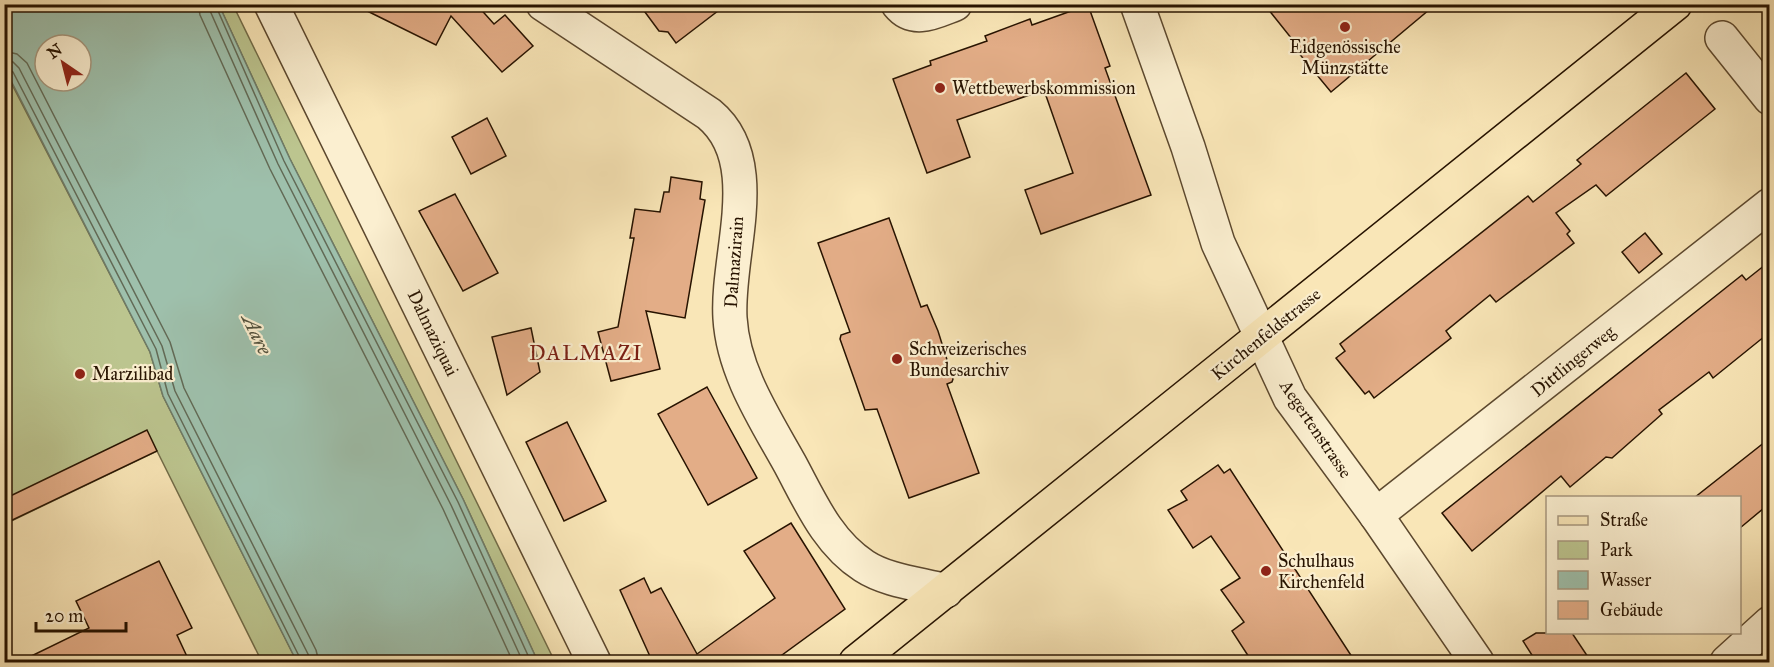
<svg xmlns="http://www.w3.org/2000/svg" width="1774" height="667" font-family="'IM FELL Great Primer',serif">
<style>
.green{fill:#bcc58f;stroke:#726c48;stroke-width:1.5}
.water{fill:#9ec0ac;stroke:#6e7b67;stroke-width:1.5;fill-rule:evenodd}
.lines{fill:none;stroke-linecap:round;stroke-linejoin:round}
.shore{stroke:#626a56;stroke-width:1.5}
.building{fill:#e3ad87;stroke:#271300;stroke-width:1.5}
.minor-casing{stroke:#5c482e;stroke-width:36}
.major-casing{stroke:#271300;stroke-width:36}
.minor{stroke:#fbefd0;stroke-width:33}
.major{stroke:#f9e6b7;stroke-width:33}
.poi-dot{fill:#8f2418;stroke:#fbefd0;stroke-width:2}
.labels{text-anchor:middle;stroke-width:4.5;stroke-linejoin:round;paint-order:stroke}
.poi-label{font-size:18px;fill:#271300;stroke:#fbefd0;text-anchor:start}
.street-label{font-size:18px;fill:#271300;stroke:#fbefd0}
.water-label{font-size:20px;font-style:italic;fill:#51503c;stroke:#fbefd0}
.quarter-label{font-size:21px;letter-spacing:1.5px;fill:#7a1f14;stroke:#fbefd0}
</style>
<rect width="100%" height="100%" fill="#f9e6b7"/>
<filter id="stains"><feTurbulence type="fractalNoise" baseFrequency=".00333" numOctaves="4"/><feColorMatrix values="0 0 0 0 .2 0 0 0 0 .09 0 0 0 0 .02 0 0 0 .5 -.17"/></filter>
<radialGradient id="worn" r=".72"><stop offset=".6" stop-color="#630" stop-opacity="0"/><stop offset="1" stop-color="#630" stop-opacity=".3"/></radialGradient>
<g class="green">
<path d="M219 5H233L555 662H538L463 499 290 159Z"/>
<path d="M4 69 150 352 163 396 297 662H262L157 451 5 524Z"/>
</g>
<path class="water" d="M5 4 219 5 290 159 463 499 538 662H297L163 396 150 352 5 69ZM45 45H81V81H45Z"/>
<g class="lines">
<g class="shore">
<path d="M198 4 200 15 270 169 443 509 513 662"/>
<path d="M207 4 278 164 451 505 523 662"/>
<path d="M215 4 284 161 458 502 531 662"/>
<path d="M4 51 17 54 27 63 170 342 184 388 316 650 319 662"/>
<path d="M4 60 13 62 19 68 162 346 175 391 308 654 310 662"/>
<path d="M4 68 13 72 156 349 168 394 302 662"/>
</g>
</g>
<g class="building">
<path d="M353 4H476L494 24 505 15 533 46 502 72 451 16 436 45Z"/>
<path d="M639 4H727L676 43 668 32 659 31Z"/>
<path d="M1264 4H1436L1331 92 1297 51 1300 49Z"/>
<path d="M1088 5 1110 66 1105 68 1151 195 1041 234 1025 190 1073 173 1044 90 957 120 970 157 927 173 893 79 931 65 930 61 987 41 985 36 1030 19 1032 25Z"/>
<path d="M1686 73 1715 109 1606 196 1596 185 1556 213 1570 231 1567 234 1574 243 1496 302 1490 295 1446 331 1451 338 1374 398 1369 391 1365 394 1336 358 1345 351 1340 344 1528 196 1533 202 1581 164 1577 160Z"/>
<path d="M487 118 506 156 471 174 452 137Z"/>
<path d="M671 177 702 182 700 199 705 200 685 318 646 311 660 369 611 381 598 332 618 327 634 238H630L635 209 660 212 664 192H669Z"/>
<path d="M455 194 498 273 463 291 419 211Z"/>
<path d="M889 218 921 307 927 305 938 331 953 379 952 382 947 384 979 473 909 498 877 409 865 410 856 384 840 339 841 335 850 332 818 243Z"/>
<path d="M1645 233 1662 254 1639 273 1622 252Z"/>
<path d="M1770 261V332L1713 378 1709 372 1659 410 1662 414 1612 458 1606 457 1570 487 1561 476 1472 551 1442 513 1742 275 1746 280Z"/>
<path d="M531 328 540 372 507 395 492 337Z"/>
<path d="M707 387 757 478 708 505 658 414Z"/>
<path d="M567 422 606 501 564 521 526 442Z"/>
<path d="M147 430 157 451 4 524V499Z"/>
<path d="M1770 438V503L1740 528V498H1694Z"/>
<path d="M1218 465 1224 473 1230 469 1356 663H1253L1247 654 1232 631 1244 622 1221 590 1240 578 1211 536 1193 548 1168 510 1187 500 1181 491Z"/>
<path d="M791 523 845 609 771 663H653L620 590 644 578 651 593 661 588 697 654 775 598 744 551Z"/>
<path d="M159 561 192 628 177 635 190 663H17L89 628 76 601Z"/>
<path d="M1536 633H1572L1592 663H1537L1523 641Z"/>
</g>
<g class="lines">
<g class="minor-casing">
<g id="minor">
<path d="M271 4 594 662"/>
<path d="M543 4 709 114C766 161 726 254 730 318 733 371 765 419 790 464 810 501 827 542 864 566 887 581 920 584 946 591"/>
<path d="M898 4C914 24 936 11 955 4"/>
<path d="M1137 4 1188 147 1218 243 1290 398 1376 515 1477 662"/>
<path d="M1722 38 1770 98"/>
<path d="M1376 515 1770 205"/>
<path d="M1727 662 1770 623"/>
</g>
</g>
<g class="major-casing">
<path id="major" d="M856 662 1675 4"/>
</g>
<use href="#minor" class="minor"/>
<use href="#major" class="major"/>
</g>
<g class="poi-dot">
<circle cx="1345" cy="27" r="6"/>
<circle cx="940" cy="88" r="6"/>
<circle cx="897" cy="359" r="6"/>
<circle cx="80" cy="374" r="6"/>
<circle cx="1266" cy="571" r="6"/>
</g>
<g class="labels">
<g class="poi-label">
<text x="1345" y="53" text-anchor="middle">Eidgenössische<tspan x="1345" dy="21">Münzstätte</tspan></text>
<text x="952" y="94">Wettbewerbskommission</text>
<text x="909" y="355">Schweizerisches<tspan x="909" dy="21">Bundesarchiv</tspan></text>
<text x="92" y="380">Marzilibad</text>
<text x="1278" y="567">Schulhaus<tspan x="1278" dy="21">Kirchenfeld</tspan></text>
</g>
<g class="street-label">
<text transform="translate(734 262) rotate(-86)" y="6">Dalmazirain</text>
<text transform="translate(433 333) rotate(64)" y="6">Dalmaziquai</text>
<text transform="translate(1266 334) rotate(-39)" y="6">Kirchenfeldstrasse</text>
<text transform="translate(1573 361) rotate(-39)" y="6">Dittlingerweg</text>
<text transform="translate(1316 429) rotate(56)" y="6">Aegertenstrasse</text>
</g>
<g class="water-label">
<text transform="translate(257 334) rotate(64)" y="7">Aare</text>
</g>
<g class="quarter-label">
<text x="586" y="360">DALMAZI</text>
</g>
</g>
<rect width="1774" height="667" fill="none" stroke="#f9e6b7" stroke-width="24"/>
<rect x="6" y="6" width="1762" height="655" fill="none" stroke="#271300" stroke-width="3"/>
<rect x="12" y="12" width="1750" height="643" fill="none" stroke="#271300" stroke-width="1.5"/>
<rect x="1546" y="496" width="195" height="138" fill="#fbefd0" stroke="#a6977d" stroke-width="1.5"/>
<rect x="1558" y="516" width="30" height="9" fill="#f9e6b7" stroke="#a6977d" stroke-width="1.5"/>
<text x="1600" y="526" font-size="18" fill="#271300">Straße</text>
<rect x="1558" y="541" width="30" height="18" fill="#bcc58f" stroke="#a6977d" stroke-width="1.5"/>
<text x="1600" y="556" font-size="18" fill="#271300">Park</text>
<rect x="1558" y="571" width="30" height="18" fill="#9ec0ac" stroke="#a6977d" stroke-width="1.5"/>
<text x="1600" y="586" font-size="18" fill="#271300">Wasser</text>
<rect x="1558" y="601" width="30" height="18" fill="#e3ad87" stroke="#a6977d" stroke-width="1.5"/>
<text x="1600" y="616" font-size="18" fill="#271300">Gebäude</text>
<g transform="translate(63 63) rotate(325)"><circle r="28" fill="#fbefd0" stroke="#a6977d" stroke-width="1.5"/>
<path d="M0-4.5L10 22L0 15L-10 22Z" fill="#8f2418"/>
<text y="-9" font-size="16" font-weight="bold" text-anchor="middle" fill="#271300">N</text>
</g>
<path d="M36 622v9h90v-9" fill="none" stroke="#271300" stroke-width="3"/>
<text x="45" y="622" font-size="18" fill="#271300" stroke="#fbefd0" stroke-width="4.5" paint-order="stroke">20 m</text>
<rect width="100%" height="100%" filter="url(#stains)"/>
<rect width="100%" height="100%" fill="url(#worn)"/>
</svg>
